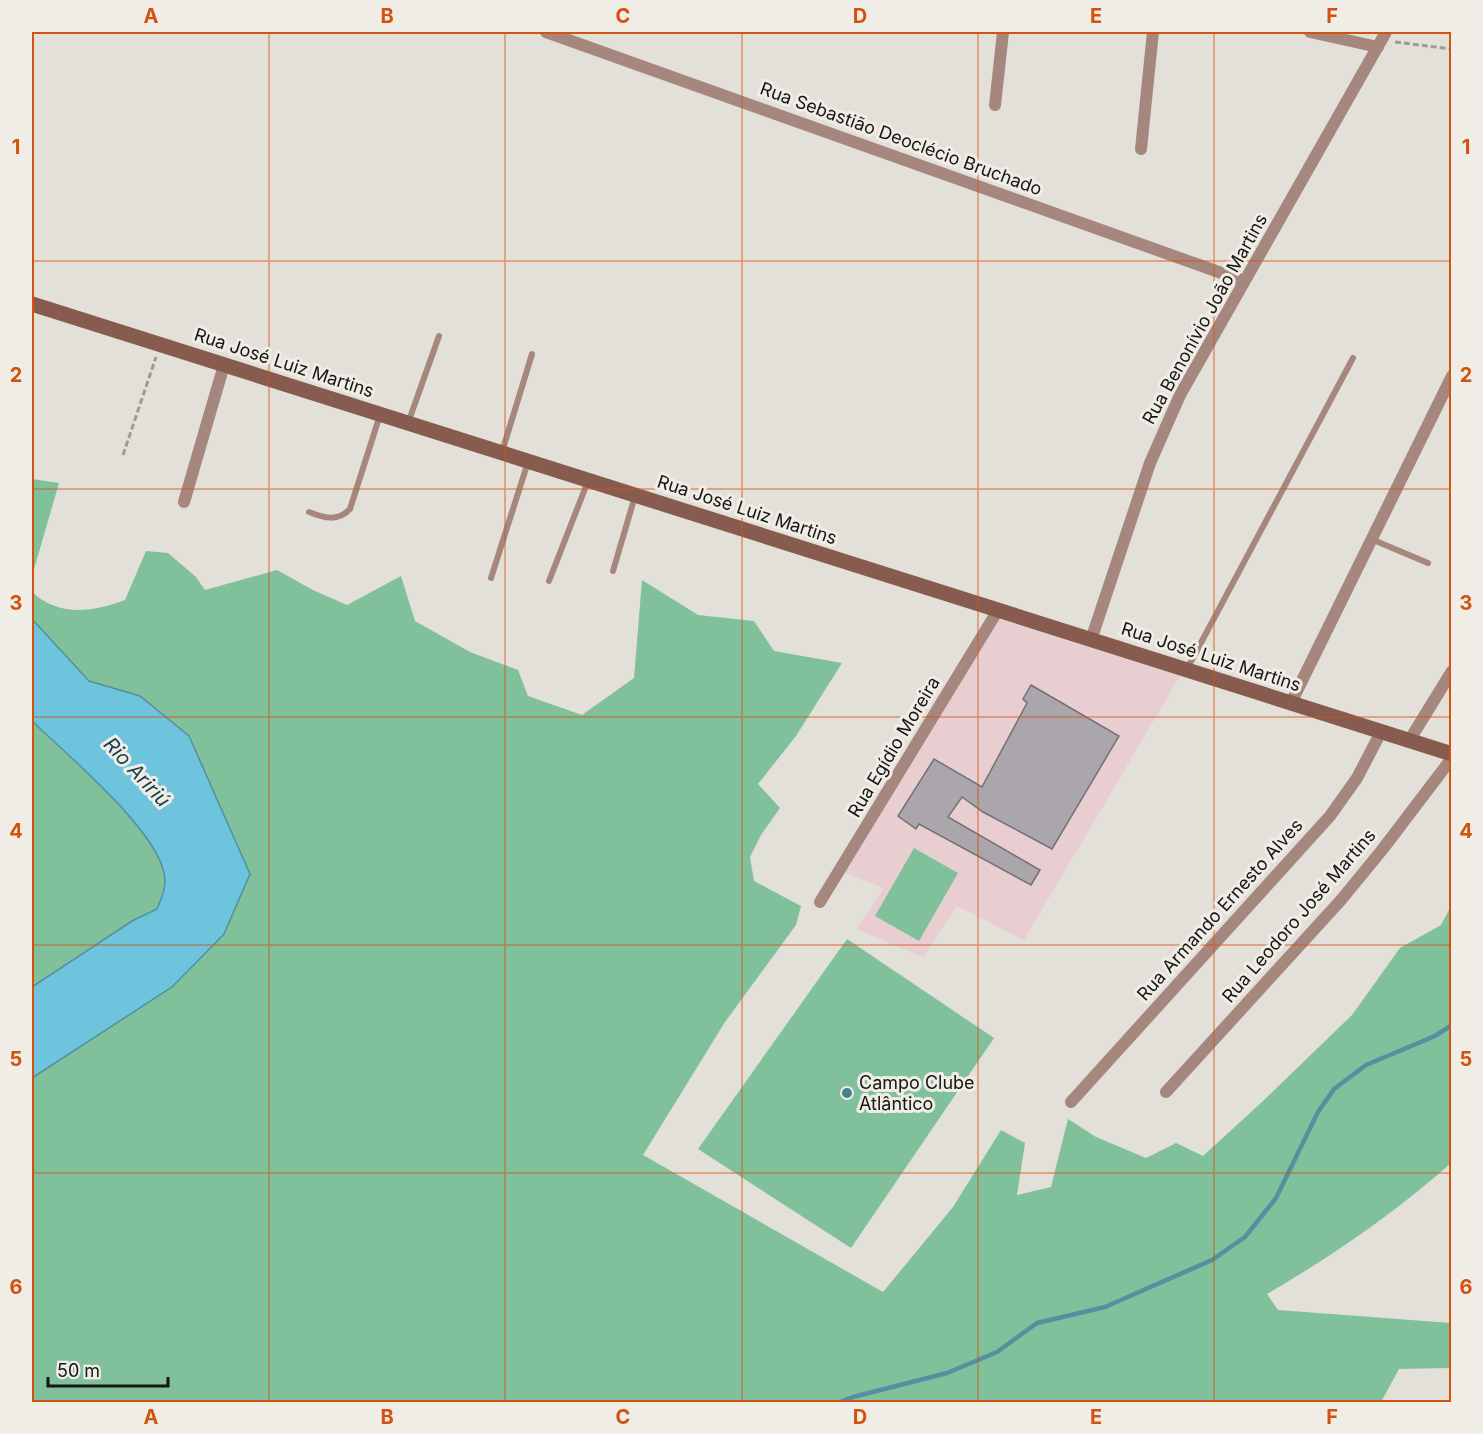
<svg xmlns="http://www.w3.org/2000/svg" width="1483" height="1434" font-family="Inter,sans-serif">
<style>
.education{fill:#e9ced1}
.green{fill:#80c19c}
.water{fill:#6ec4dc;stroke:#5490a0;stroke-width:1.5}
.lines{fill:none;stroke-linecap:round;stroke-linejoin:round}
.stream{stroke:#5490a0;stroke-width:4.5}
.building{fill:#aaa6ac;stroke:#747176;stroke-width:1.5}
.path{stroke:#9e9b97;stroke-width:3;stroke-dasharray:6 3;stroke-linecap:butt}
.lane{stroke:#a5877d;stroke-width:6}
.street{stroke:#a5877d;stroke-width:12}
.secondary{stroke:#875c4e;stroke-width:15}
.grid{fill:none;stroke:#d3520d;stroke-width:1.5;stroke-opacity:0.55}
.poi-dot{fill:#408492;stroke:#f0ece6;stroke-width:2}
.labels{text-anchor:middle;stroke-width:6;stroke-linejoin:round;paint-order:stroke}
.street-label{font-size:18px;fill:#171614;stroke:#f0ece6}
.poi-label{font-size:18px;fill:#171614;stroke:#f0ece6;text-anchor:start}
.water-label{font-size:20px;font-style:italic;fill:#173e49;stroke:#f0ece6}
.neatline{fill:none;stroke:#d3520d;stroke-width:2}
.grid-label{font-size:20px;text-anchor:middle;font-weight:bold;fill:#d3520d}
</style>
<rect width="100%" height="100%" fill="#e3dfd9"/>
<path class="education" d="M995 618 1180 676 1024 940 957 906 923 957 856 929 884 888 845 873Z"/>
<g class="green">
<path d="M32 479 59 483 32 576Z"/>
<path d="M146 551 168 553 196 577 205 590 277 570 313 590 347 605 401 576 415 621 470 652 518 670 528 696 582 715 634 678 642 580 698 615 754 621 774 651 842 663 796 736 758 784 780 808 761 835 750 857 754 881 801 906 796 925 725 1022 643 1155 883 1292 953 1207 1001 1130 1025 1143 1017 1195 1051 1187 1068 1119 1096 1137 1146 1158 1176 1143 1203 1156 1262 1102 1352 1015 1400 948 1441 925 1451 906V1163C1395 1213 1332 1256 1267 1294L1278 1310 1451 1323V1368L1399 1369 1381 1402H32V1078L172 987 224 934 140 696 89 681 32 619V592C59 617 93 612 125 600Z"/>
<path d="M32 721C66 754 155 828 164 873 167 886 162 897 157 909L132 921 32 987Z"/>
<path d="M914 848 958 873 919 941 875 916Z"/>
<path d="M847 939 994 1038 851 1248 698 1149Z"/>
</g>
<path class="water" d="M32 619 89 681 140 696 189 736 250 874 224 934 172 987 32 1078V987L132 921 157 909C162 897 167 886 164 873 155 828 66 754 32 721Z"/>
<g class="lines">
<path class="stream" d="M840 1402 853 1397 947 1373 997 1352 1037 1323 1105 1307 1212 1260 1245 1237 1276 1198 1318 1112 1334 1089 1366 1065 1435 1036 1452 1025"/>
</g>
<path class="building" d="M1031 685 1119 736 1052 849 983 812 962 797 948 817 1040 870 1031 885 919 824 916 829 898 816 934 759 982 787 1027 703 1023 699Z"/>
<g class="lines">
<g class="path">
<path d="M1395 42 1452 49"/>
<path d="M123 455 156 357"/>
</g>
<g class="lane">
<path d="M408 423 439 336"/>
<path d="M502 452 532 354"/>
<path d="M309 512C324 518 338 522 350 509L380 415"/>
<path d="M1371 539 1428 563"/>
<path d="M613 571 635 496"/>
<path d="M491 578 528 462"/>
<path d="M549 581 588 481"/>
<path d="M1187 669 1353 358"/>
</g>
<g class="street">
<path d="M546 32 1244 281"/>
<path d="M1310 32 1378 47"/>
<path d="M995 105 1003 32"/>
<path d="M1141 149 1153 32"/>
<path d="M184 502 224 365"/>
<path d="M1091 640 1150 463 1180 395 1386 32"/>
<path d="M1291 703 1452 376"/>
<path d="M1409 741 1452 671"/>
<path d="M820 902 998 610"/>
<path d="M1166 1092 1341 900 1382 850 1452 758"/>
<path d="M1071 1102 1330 816 1357 778 1381 732"/>
</g>
<path class="secondary" d="M32 304 1452 754"/>
</g>
<path class="grid" d="M269 32V1402M505 32V1402M742 32V1402M978 32V1402M1214 32V1402M32 261H1452M32 489H1452M32 717H1452M32 945H1452M32 1173H1452"/>
<circle class="poi-dot" cx="847" cy="1093" r="6"/>
<g class="labels">
<g class="street-label">
<text transform="translate(901 139) rotate(20)" y="6">Rua Sebastião Deoclécio Bruchado</text>
<text transform="translate(1205 319) rotate(-61)" y="6">Rua Benonívio João Martins</text>
<text transform="translate(284 363) rotate(18)" y="6">Rua José Luiz Martins</text>
<text transform="translate(747 510) rotate(18)" y="6">Rua José Luiz Martins</text>
<text transform="translate(1211 657) rotate(18)" y="6">Rua José Luiz Martins</text>
<text transform="translate(894 747) rotate(-59)" y="6">Rua Egídio Moreira</text>
<text transform="translate(1220 910) rotate(-48)" y="6">Rua Armando Ernesto Alves</text>
<text transform="translate(1299 916) rotate(-49)" y="6">Rua Leodoro José Martins</text>
</g>
<g class="poi-label">
<text x="859" y="1089">Campo Clube<tspan x="859" dy="21">Atlântico</tspan></text>
</g>
<g class="water-label">
<text transform="translate(137 772) rotate(47)" y="7">Rio Aririú</text>
</g>
</g>
<rect width="1483" height="1434" fill="none" stroke="#f0ece6" stroke-width="66"/>
<path d="M48 1377v9h120v-9" fill="none" stroke="#171614" stroke-width="3"/>
<text x="57" y="1377" font-size="18" fill="#171614" stroke="#f0ece6" stroke-width="4.5" paint-order="stroke">50 m</text>
<rect x="33" y="33" width="1417" height="1368" class="neatline"/>
<g class="grid-label">
<text x="151" y="23">A</text>
<text x="387" y="23">B</text>
<text x="623" y="23">C</text>
<text x="860" y="23">D</text>
<text x="1096" y="23">E</text>
<text x="1332" y="23">F</text>
<text x="16" y="154">1</text>
<text x="1466" y="154">1</text>
<text x="16" y="382">2</text>
<text x="1466" y="382">2</text>
<text x="16" y="610">3</text>
<text x="1466" y="610">3</text>
<text x="16" y="838">4</text>
<text x="1466" y="838">4</text>
<text x="16" y="1066">5</text>
<text x="1466" y="1066">5</text>
<text x="16" y="1294">6</text>
<text x="1466" y="1294">6</text>
<text x="151" y="1424">A</text>
<text x="387" y="1424">B</text>
<text x="623" y="1424">C</text>
<text x="860" y="1424">D</text>
<text x="1096" y="1424">E</text>
<text x="1332" y="1424">F</text>
</g>
</svg>
